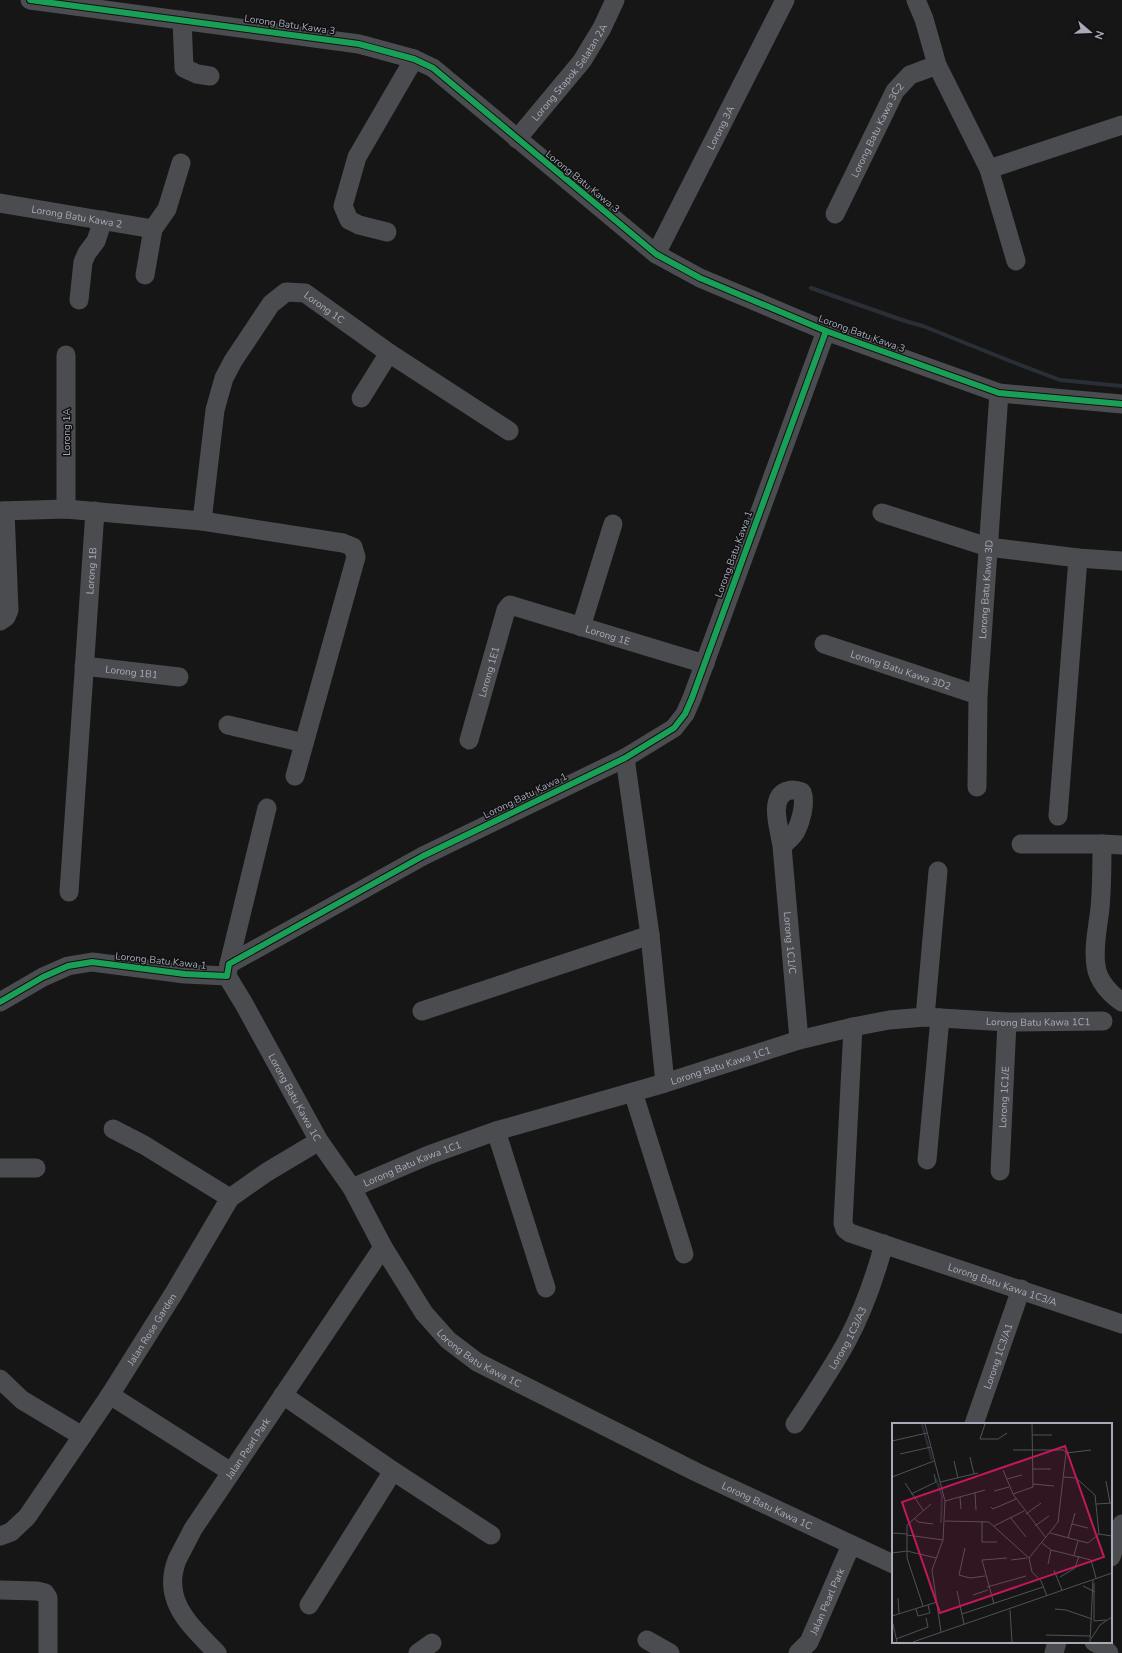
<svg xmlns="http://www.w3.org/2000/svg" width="1122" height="1653" font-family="'Nunito Sans',sans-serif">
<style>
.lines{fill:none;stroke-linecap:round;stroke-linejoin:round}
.stream{stroke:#2a2f37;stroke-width:4}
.minor{stroke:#4b4c4f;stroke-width:19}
.cycleway-casing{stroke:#111012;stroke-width:8}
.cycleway{stroke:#1a9f57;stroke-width:6}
.labels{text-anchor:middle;stroke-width:3;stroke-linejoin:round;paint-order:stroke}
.street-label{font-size:10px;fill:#a8abb7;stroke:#111012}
.inset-river{fill:none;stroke:#2a2f37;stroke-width:2}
.inset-road{fill:none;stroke:#505256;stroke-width:1}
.view{fill:#c2185b;fill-opacity:0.15;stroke:#c2185b;stroke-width:2}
.inset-edge{fill:none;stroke:#a8abb7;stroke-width:2}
</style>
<rect width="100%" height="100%" fill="#161616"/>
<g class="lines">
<path class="stream" d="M811 288 905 321 923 326 1010 361 1060 380 1122 386"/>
<g class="minor">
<path d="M30 0 359 44 414 59 433 68 656 254 700 278 826 331 999 393 1122 404"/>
<path d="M916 0 924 19 937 65 989 169 1016 261"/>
<path d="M182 20 184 68 197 74 210 76"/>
<path id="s1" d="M517 139 582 61 602 28 615 0"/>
<path d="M989 169 1122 125"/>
<path id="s2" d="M0 203 153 229"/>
<path id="s3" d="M835 214 895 91 910 75 937 65"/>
<path d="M387 232 359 225 349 220 343 206 357 157 414 59"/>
<path id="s4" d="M656 254 785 0"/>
<path d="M145 275 153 229 167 209 181 163"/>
<path d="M79 300 83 262 87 253 96 241 103 220"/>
<path d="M361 398 389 353"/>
<path d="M66 509V355"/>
<path d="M0 511 66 509 202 521 343 543 353 547 356 557 295 776"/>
<path d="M882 513 988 547 1078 558 1122 561"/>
<path id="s5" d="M202 521 215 410 224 378 233 361 271 304 286 292 305 293 389 353 509 431"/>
<path d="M0 621 6 617 9 610 5 511"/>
<path d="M581 627 613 524"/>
<path id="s6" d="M824 644 978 695"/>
<path id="s7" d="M84 666 179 677"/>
<path d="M228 725 304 743"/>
<path id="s8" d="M469 740 506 610 510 605 705 664"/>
<path d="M625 758 650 935 665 1083"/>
<path id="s9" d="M977 787 978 695 999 393"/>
<path d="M1058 816 1078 558"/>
<path d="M1021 844H1102C1102 865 1102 887 1100 908 1098 927 1093 947 1096 966 1098 981 1110 994 1122 1002"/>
<path d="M1102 844 1122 845"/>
<path id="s10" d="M782 846C787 841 793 837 796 831 801 821 806 803 802 792 797 790 792 789 787 791 768 798 780 831 782 846L799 1040"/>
<path id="s11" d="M69 892 95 511"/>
<path d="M229 964 267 808"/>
<path id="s12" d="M227 976 244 1004 319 1141 352 1188 383 1247 424 1313 448 1340 477 1362 696 1472 893 1564"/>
<path d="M0 1002 43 977 68 966 92 962 185 974 227 976 229 964 423 856 625 758 674 728 685 714 692 698 826 331"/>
<path d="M422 1011 650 935"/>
<path d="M925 1017 938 871"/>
<path id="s13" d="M853 1027 843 1223 845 1229 850 1233 1122 1324"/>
<path d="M633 1092 684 1254"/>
<path d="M113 1129 144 1145 230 1198"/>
<path d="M496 1131 546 1288"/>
<path d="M927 1160 940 1018"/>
<path d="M0 1168H36"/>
<path id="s14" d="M1000 1171 1007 1022"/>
<path id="s15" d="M352 1188 429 1155 496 1131 665 1083 799 1040 853 1027 889 1020 925 1017 1007 1022 1103 1021"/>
<path d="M0 1379 22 1400 82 1436"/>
<path d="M110 1395 231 1472"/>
<path d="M283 1395 393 1471 491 1535"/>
<path id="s16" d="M795 1424C813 1397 831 1370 847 1341 863 1311 875 1277 884 1244"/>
<path id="s17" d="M974 1424 1021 1289"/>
<path id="s18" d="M0 1536 11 1532 27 1517 110 1395 174 1293 230 1198 267 1172 319 1141"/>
<path d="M1111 1557 1122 1524"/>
<path d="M0 1590 37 1591 45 1593 48 1598V1653"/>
<path d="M309 1605 393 1471"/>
<path d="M647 1640 670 1653"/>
<path d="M1094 1642 1102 1646 1109 1653"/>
<path id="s19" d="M217 1653C191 1626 161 1601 177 1560 182 1550 188 1539 193 1529L383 1247"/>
<path d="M418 1653 432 1643"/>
<path id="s20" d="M798 1653 809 1642 851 1545"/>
<path d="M1054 1653 1057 1642"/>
</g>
<g class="cycleway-casing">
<g id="cycleway">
<path d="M30 0 359 44 414 59 433 68 656 254 700 278 826 331 999 393 1122 404"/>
<path d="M0 1002 43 977 68 966 92 962 185 974 227 976 229 964 423 856 625 758 674 728 685 714 692 698 826 331"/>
</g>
</g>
<use href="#cycleway" class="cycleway"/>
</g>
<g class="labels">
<g class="street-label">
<text transform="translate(290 24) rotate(8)" y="4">Lorong Batu Kawa 3</text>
<text dy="4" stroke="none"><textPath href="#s1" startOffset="85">Lorong Stapok Selatan 2A</textPath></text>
<text dy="4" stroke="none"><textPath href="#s4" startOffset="142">Lorong 3A</textPath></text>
<text dy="4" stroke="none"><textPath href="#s3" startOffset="94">Lorong Batu Kawa 3C2</textPath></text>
<text transform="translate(583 181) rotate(39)" y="4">Lorong Batu Kawa 3</text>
<text dy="4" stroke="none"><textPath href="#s2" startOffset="78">Lorong Batu Kawa 2</textPath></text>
<text dy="4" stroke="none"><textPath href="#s5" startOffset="295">Lorong 1C</textPath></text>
<text transform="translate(862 333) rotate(20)" y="4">Lorong Batu Kawa 3</text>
<text transform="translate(66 432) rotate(-90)" y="4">Lorong 1A</text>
<text transform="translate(733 554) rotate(-70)" y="4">Lorong Batu Kawa 1</text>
<text dy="4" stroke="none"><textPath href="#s11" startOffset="322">Lorong 1B</textPath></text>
<text dy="4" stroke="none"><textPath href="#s9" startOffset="198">Lorong Batu Kawa 3D</textPath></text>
<text dy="4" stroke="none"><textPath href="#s8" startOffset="244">Lorong 1E</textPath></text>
<text dy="4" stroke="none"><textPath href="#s6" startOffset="81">Lorong Batu Kawa 3D2</textPath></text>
<text dy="4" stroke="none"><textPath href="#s7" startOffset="48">Lorong 1B1</textPath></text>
<text dy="4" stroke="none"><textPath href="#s8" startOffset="71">Lorong 1E1</textPath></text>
<text transform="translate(525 795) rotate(-26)" y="4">Lorong Batu Kawa 1</text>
<text dy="4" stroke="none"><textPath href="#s10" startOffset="233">Lorong 1C1/C</textPath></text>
<text transform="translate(161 960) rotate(6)" y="4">Lorong Batu Kawa 1</text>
<text dy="4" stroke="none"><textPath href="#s15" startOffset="713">Lorong Batu Kawa 1C1</textPath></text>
<text dy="4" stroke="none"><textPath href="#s15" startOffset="389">Lorong Batu Kawa 1C1</textPath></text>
<text dy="4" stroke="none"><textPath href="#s12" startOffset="139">Lorong Batu Kawa 1C</textPath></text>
<text dy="4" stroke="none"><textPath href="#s14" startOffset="74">Lorong 1C1/E</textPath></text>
<text dy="4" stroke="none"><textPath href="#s15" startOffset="65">Lorong Batu Kawa 1C1</textPath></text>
<text dy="4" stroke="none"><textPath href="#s13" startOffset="370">Lorong Batu Kawa 1C3/A</textPath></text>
<text dy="4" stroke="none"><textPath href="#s18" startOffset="259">Jalan Rose Garden</textPath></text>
<text dy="4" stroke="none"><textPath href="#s16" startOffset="101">Lorong 1C3/A3</textPath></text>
<text dy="4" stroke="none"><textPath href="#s17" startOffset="72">Lorong 1C3/A1</textPath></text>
<text dy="4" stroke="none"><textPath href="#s12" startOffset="463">Lorong Batu Kawa 1C</textPath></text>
<text dy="4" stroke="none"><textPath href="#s19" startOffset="241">Jalan Pearl Park</textPath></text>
<text dy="4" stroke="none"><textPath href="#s12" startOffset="787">Lorong Batu Kawa 1C</textPath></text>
<text dy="4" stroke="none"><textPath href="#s20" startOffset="60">Jalan Pearl Park</textPath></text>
</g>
</g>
<g transform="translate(892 1423)">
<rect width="220" height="220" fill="#161616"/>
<path class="inset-river" d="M30 1 40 37M44 56 50 73 49 100"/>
<path class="inset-road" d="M33 1 53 78 51 117 40 147 49 209M93 1 88 16H106L115 10M140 12H160M0 18 35 10M121 27H172L174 30 166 99 137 135M174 30 199 27M8 31 39 24M78 34 82 51M62 38 66 55M141 46H159M111 47 121 71 154 115M0 54 42 38M115 56 130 52M214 58 218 80M48 59 86 50M13 60 31 87M141 61 162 63M102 68 117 64M83 70 84 87M19 71 44 59 42 51M121 71 141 64 140 1M68 74 69 86M53 78 93 67M204 81 220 80M99 84 101 86 124 76M134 91 149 80M118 94 134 114M23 96 26 99 41 101M53 98 97 99 137 135 140 149 149 158 155 173M90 98V119H105M180 101 196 105M102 103 132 88M143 103 157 93M0 110 15 111M158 110 196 120 207 111 203 72 184 55 172 54M207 111 220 113M15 112 51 117M176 115 183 90M150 120 159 127 199 137 204 155M73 125 67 152 78 155 93 153M0 130 15 128 44 135M182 132 186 118M119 137 135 135M156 141 159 127M162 147 170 167M168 154 183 145 187 133M202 160V198L214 197M191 163 203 169M95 164 134 153M65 168 72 201M81 172 96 167M6 175 7 190M102 181 90 137 115 135M31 183 15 135V102L39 81M24 186 26 193 38 190 36 182M163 186 174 187 200 196M118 187 120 219M70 191 151 164M0 193 45 179M0 197 5 219M154 212 198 213M4 216 36 204 34 195M199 216 208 202 220 194M21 219 220 150M198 219 201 157"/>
<path class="view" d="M173 23 212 134 48 190 10 79Z"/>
<rect width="220" height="220" class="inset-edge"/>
</g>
<g transform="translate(1090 32) rotate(109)" stroke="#111012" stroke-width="3" paint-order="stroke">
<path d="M0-3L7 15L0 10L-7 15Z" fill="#a8abb7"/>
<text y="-6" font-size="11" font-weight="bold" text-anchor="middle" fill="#a8abb7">N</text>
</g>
</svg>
